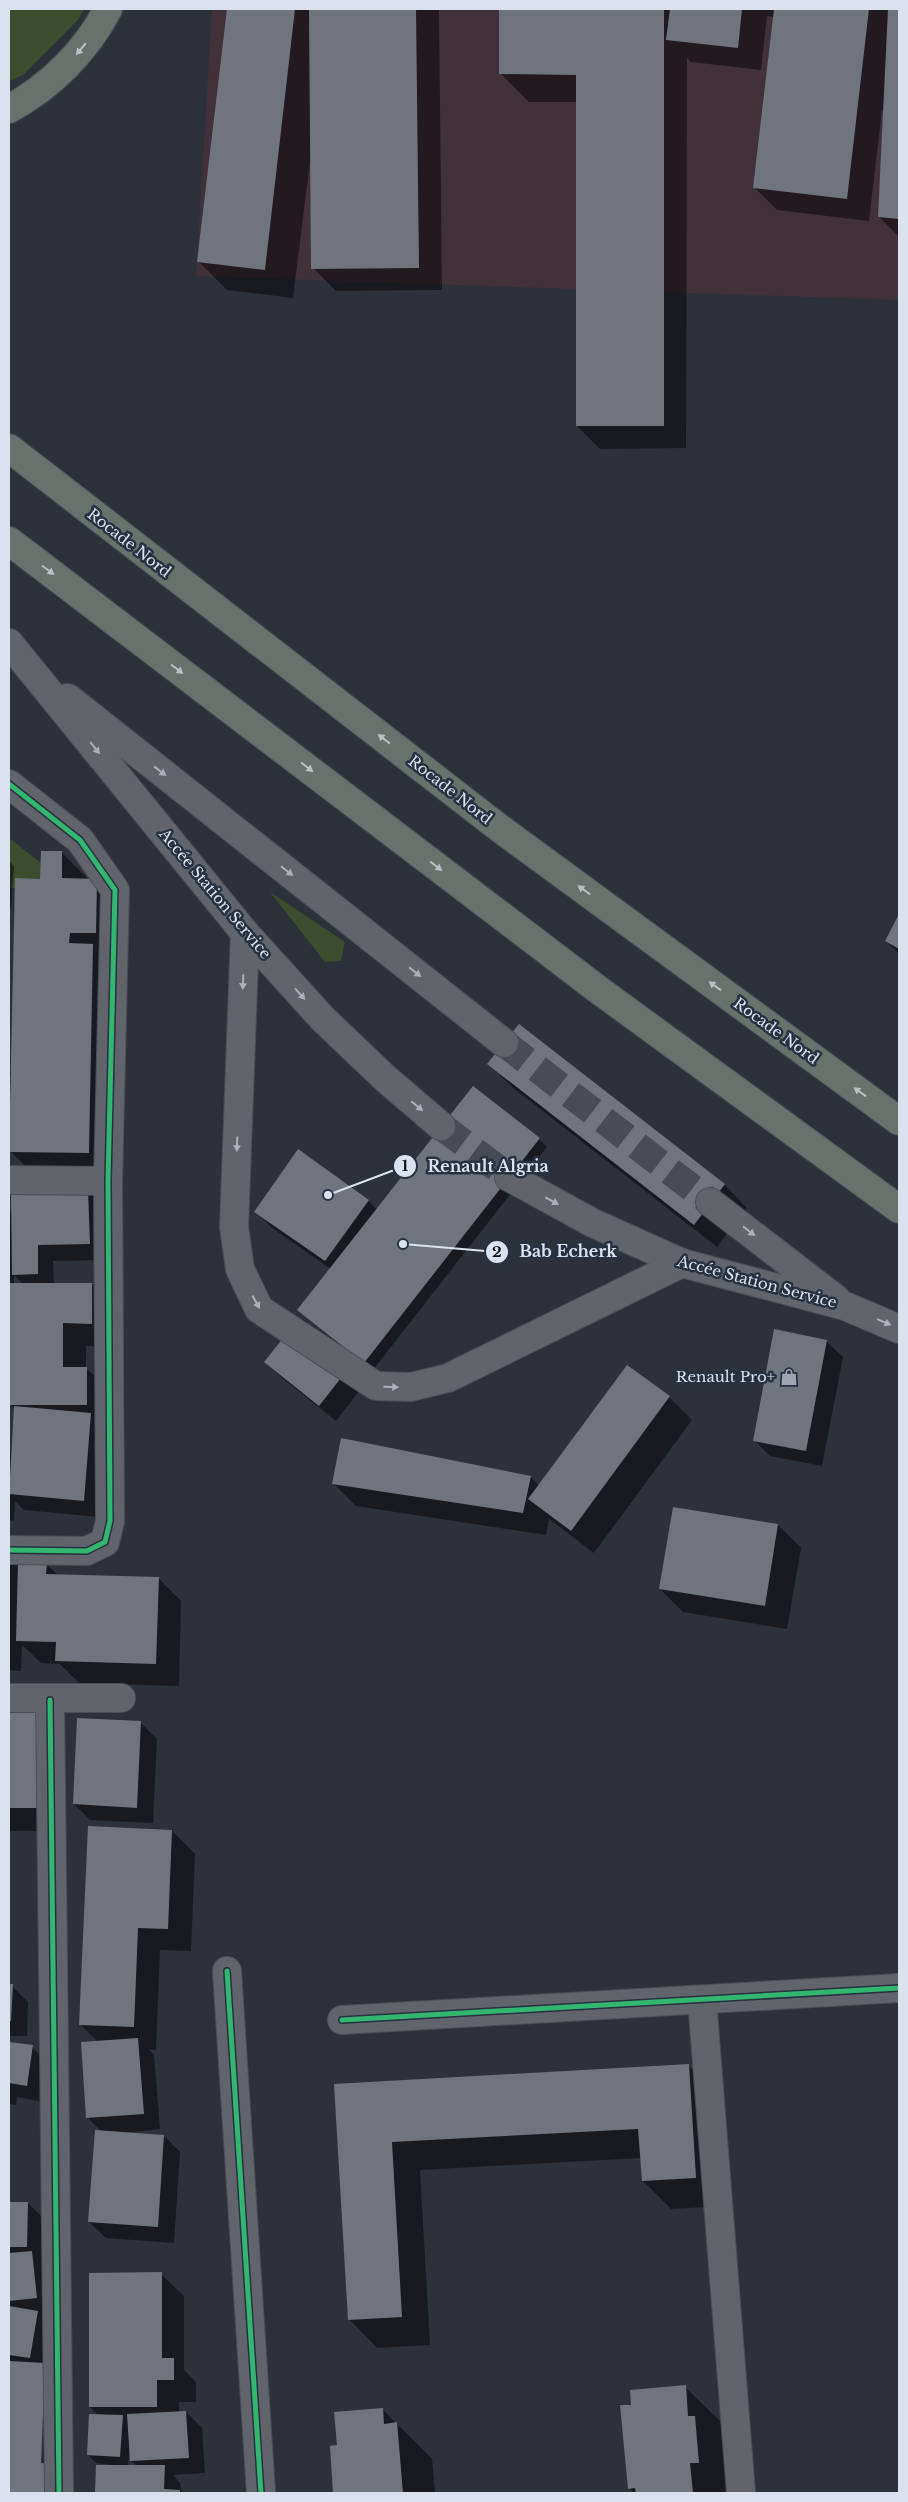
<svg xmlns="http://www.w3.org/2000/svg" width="908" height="2502" font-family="'Libre Baskerville',serif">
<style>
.industrial{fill:#41323a}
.green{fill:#3d4c2c}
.shadow{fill:#0007;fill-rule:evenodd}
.building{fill:#70757d}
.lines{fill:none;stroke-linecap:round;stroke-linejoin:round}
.minor-tunnel{stroke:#474c55;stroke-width:28;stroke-dasharray:28 14;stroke-linecap:butt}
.minor-casing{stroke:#4a4f56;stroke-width:30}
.highway-casing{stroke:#4a4f56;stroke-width:30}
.minor{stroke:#61656b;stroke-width:28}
.highway{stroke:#69716c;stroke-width:28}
.cycleway-casing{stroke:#273140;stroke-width:8}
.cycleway{stroke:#33b770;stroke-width:5}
.oneway{fill:#bac0c6}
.oneway2{fill:#abb0b9}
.labels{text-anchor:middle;stroke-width:5;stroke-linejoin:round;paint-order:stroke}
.street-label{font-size:15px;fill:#dce2ed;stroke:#273140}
.poi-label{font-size:15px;fill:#dce2ed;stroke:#273140;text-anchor:end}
.leader{fill:none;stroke:#dce2ed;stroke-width:2}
.callout-dot{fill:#dce2ed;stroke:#273140;stroke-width:2}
.mark-label{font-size:15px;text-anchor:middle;font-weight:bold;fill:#111}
.callout-label{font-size:16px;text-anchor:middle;font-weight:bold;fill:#dce2ed;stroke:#273140;stroke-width:5;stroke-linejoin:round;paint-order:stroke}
</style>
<rect width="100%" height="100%" fill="#2d323a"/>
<path class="industrial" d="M212 9H899V300L196 276Z"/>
<g class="green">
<path d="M9 9H84L78 20 23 75 9 81Z"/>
<path d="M9 838 74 889 9 888Z"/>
<path d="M270 892 345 942 341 961 325 962Z"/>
</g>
<g class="shadow">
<path d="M228 9H439L442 290 336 291 313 268 311 154 293 298 227 290 199 262Z"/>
<path d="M501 9H899V237L879 217 884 110H882L869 221 777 210 754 187 774 17 767 16 761 70 691 62 687 58 686 448 600 449 577 426 578 102H529L501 74Z"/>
<path d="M62 853 89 880 125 908 117 1181 39 1179 10 1151 9 1068 12 1071 42 880Z"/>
<path d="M9 861 14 866 11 909H9Z"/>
<path d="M899 917V954L886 941Z"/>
<path d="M520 1026 725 1185 747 1208 717 1247 512 1087 489 1064Z"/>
<path d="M539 1139 547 1147 373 1370 299 1310 331 1269 272 1228 256 1212 368 1201 378 1210Z"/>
<path d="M88 1191 104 1208 106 1260 53 1261 54 1284H91L114 1307V1346H86V1368L110 1391 99 1517 24 1510 15 1501 14 1521 9 1520V1467L15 1409 11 1405 9 1210 12 1213ZM14 1275 23 1284H14Z"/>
<path d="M826 1341 843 1357 822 1466 770 1456 754 1440Z"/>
<path d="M266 1362 366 1382 336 1421 282 1378Z"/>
<path d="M627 1366 669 1397 692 1420 594 1553 549 1519 546 1535 356 1506 333 1483 531 1477 539 1486Z"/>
<path d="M674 1508 778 1525 801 1548 787 1629 683 1612 660 1589Z"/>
<path d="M9 1553 46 1564 58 1575 158 1578 181 1601 179 1686 79 1683 60 1664 41 1663 22 1645 21 1671 9 1670Z"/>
<path d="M9 1712H36L59 1735 60 1831H9Z"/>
<path d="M141 1723 157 1739 153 1823 90 1820 74 1804Z"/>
<path d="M172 1831 195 1854 191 1951 160 1950 156 2050 148 2049 154 2055 160 2129 125 2133 164 2136 180 2152 174 2243 106 2238 89 2222 102 2132 87 2117 98 2042 81 2025Z"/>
<path d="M9 1986H12L28 2002 27 2036H9Z"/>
<path d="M9 2043 32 2047 48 2063 43 2102 17 2097 16 2105 9 2104Z"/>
<path d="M689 2066 717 2094 724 2206 671 2209 643 2181 641 2158 420 2170 430 2345 377 2348 349 2319 335 2085Z"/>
<path d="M9 2203H28L44 2219 52 2314 41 2315 53 2328 71 2493H9ZM43 2384H46L42 2470 40 2469Z"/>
<path d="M161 2274 184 2296V2370L196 2382V2402H179V2413L186 2412 202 2428 205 2473 173 2475 180 2483 182 2493H97V2466H108V2464L96 2463 88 2455 98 2415 90 2407ZM129 2451H131V2461L137 2466H128Z"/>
<path d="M685 2387 721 2422 723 2446 730 2453 733 2493H634L629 2488 633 2406Z"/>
<path d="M382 2409 432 2459 435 2493H334L331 2447 338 2446Z"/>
</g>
<g class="building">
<path d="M227 9H295L265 270 197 262Z"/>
<path d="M309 9H416L419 268 311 269Z"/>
<path d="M499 9H664V426H576V75L499 74Z"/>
<path d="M670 9H742L738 48 666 40Z"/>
<path d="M774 9H869L847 199 753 188Z"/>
<path d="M888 9H899V219L878 217Z"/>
<path d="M41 851H62V878L97 879 96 933H70L69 943 93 944 89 1153 9 1152 15 878 40 879Z"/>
<path d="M899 914V949L885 941Z"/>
<path d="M519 1024 725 1184 694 1225 487 1064Z"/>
<path d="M473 1086 540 1138 364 1363 297 1310Z"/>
<path d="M298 1149 369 1200 325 1261 254 1212Z"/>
<path d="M88 1190 90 1244 38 1245V1274L12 1275 11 1192Z"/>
<path d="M9 1283H92V1324L63 1323V1367H87V1405H10Z"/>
<path d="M296 1322 351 1365 319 1406 264 1362Z"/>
<path d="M774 1329 827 1340 806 1451 753 1441Z"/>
<path d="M627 1365 670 1396 571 1531 528 1499Z"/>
<path d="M14 1406 91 1413 84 1501 9 1494Z"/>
<path d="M341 1438 531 1476 523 1513 332 1484Z"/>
<path d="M673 1507 778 1524 765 1606 659 1589Z"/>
<path d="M18 1561 47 1562 46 1574 159 1577 156 1664 55 1661 56 1642 16 1641Z"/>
<path d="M9 1711H36L37 1808H9Z"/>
<path d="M77 1718 141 1721 137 1808 73 1804Z"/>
<path d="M88 1826 172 1830 168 1929 138 1928 134 2027 79 2025Z"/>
<path d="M9 1984H13L11 2021H9Z"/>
<path d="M138 2038 144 2114 86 2118 81 2042Z"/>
<path d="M9 2042 33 2045 27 2086 9 2083Z"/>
<path d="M689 2064 696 2178 642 2181 638 2129 392 2142 402 2317 348 2320 334 2084Z"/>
<path d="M95 2130 164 2135 158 2227 88 2222Z"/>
<path d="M9 2202H28L27 2247H9Z"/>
<path d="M32 2251 37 2298 9 2301V2253Z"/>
<path d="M162 2272V2358H174V2380H157V2407H89V2273Z"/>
<path d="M9 2306 38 2311 30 2358 9 2355Z"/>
<path d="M9 2361 45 2363 41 2463 49 2464 48 2493H9Z"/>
<path d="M686 2385 688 2416H695L699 2463H690L693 2493H636L635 2488 628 2489 620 2405H631L630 2390Z"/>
<path d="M383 2408 384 2424 397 2422 403 2493H333L330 2446 337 2445 334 2412Z"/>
<path d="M186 2411 189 2458 130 2461 127 2414Z"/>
<path d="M89 2414 123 2415 120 2457 87 2455Z"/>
<path d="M96 2465H165L164 2489 180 2490V2493H95Z"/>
</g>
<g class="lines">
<g class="minor-tunnel">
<path d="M504 1043 710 1202"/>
<path d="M441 1126 509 1177"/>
</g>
<g class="minor-casing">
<g id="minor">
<path d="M9 643 245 933 323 1019 386 1079 441 1126"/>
<path d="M68 698 504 1043"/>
<path d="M9 784 80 840 115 890 108 1181 110 1521 105 1542 87 1551 9 1550"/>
<path d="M245 933 234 1227 240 1269 259 1309 376 1386 411 1387 448 1378 682 1263"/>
<path d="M509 1177 593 1223 682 1263 845 1306 899 1329"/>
<path d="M9 1180 108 1181"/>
<path d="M710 1202 836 1299"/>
<path d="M9 1698H121"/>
<path d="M50 1700 59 2493"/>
<path d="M227 1971 261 2493"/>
<path d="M702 2000 741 2493"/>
<path d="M342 2020 899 1988"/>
</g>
</g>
<g class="highway-casing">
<g id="highway">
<path d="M9 109C51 86 86 51 108 9"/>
<path d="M9 448 498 827 899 1121"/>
<path d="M9 541 600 991 899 1209"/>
</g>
</g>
<use href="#minor" class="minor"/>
<use href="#highway" class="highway"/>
<g class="cycleway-casing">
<g id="cycleway">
<path d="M9 784 80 840 115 890 108 1181 110 1521 105 1542 87 1551 9 1550"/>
<path d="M50 1700 59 2493"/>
<path d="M227 1971 261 2493"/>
<path d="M342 2020 899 1988"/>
</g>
</g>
<use href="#cycleway" class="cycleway"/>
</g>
<defs><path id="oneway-solid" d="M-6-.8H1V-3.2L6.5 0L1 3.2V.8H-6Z" transform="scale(1.25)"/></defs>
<g class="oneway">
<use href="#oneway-solid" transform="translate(81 49) rotate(130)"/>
<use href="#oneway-solid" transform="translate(48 570) rotate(37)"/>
<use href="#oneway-solid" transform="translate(177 669) rotate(37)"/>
<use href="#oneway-solid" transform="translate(384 739) rotate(-142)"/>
<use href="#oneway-solid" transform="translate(307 767) rotate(37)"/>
<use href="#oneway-solid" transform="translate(436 866) rotate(37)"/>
<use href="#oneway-solid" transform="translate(584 890) rotate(-144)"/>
<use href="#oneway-solid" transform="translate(715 986) rotate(-144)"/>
<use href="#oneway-solid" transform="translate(860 1092) rotate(-144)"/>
</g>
<g class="oneway2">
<use href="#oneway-solid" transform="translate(95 748) rotate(51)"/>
<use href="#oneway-solid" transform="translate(160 771) rotate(38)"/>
<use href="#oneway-solid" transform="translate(287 871) rotate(38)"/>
<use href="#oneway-solid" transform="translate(415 972) rotate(38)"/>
<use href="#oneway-solid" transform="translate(243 982) rotate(92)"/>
<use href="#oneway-solid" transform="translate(300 994) rotate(48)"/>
<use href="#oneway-solid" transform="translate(417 1106) rotate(40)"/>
<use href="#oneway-solid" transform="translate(237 1144) rotate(92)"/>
<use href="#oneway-solid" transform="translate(552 1201) rotate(29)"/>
<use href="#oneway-solid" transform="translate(749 1231) rotate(38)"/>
<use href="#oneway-solid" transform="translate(256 1302) rotate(61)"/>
<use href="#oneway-solid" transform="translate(884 1322) rotate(23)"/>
<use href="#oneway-solid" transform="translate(391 1387) rotate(2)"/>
</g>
<defs>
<g id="shop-bare" transform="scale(1.35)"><path d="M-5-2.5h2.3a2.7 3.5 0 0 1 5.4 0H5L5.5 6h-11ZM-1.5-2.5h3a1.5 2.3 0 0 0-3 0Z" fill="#9fa4ae" stroke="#273140" stroke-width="2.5" paint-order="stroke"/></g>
</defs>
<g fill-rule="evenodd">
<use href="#shop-bare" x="789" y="1377"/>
</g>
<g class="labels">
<g class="street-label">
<text transform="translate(129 543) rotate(38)" y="5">Rocade Nord</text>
<text transform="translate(450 790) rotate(38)" y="5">Rocade Nord</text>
<text transform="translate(215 894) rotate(50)" y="5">Accée Station Service</text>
<text transform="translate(776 1031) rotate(36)" y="5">Rocade Nord</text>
<text transform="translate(757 1282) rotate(15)" y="5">Accée Station Service</text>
</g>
<g class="poi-label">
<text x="775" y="1382">Renault Pro+</text>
</g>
</g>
<path class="leader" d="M328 1195L405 1166M403 1244L497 1252"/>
<g class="callout-dot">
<circle cx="328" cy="1195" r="5"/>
<circle cx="403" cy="1244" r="5"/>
<circle cx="405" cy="1166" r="12"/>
<circle cx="497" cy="1252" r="12"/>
</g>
<g class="mark-label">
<text x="405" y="1171">1</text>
<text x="497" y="1257">2</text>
</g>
<g class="callout-label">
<text x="488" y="1172">Renault Algria</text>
<text x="568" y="1257">Bab Echerk</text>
</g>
<rect width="908" height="2502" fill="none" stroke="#dce2ed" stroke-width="20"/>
</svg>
